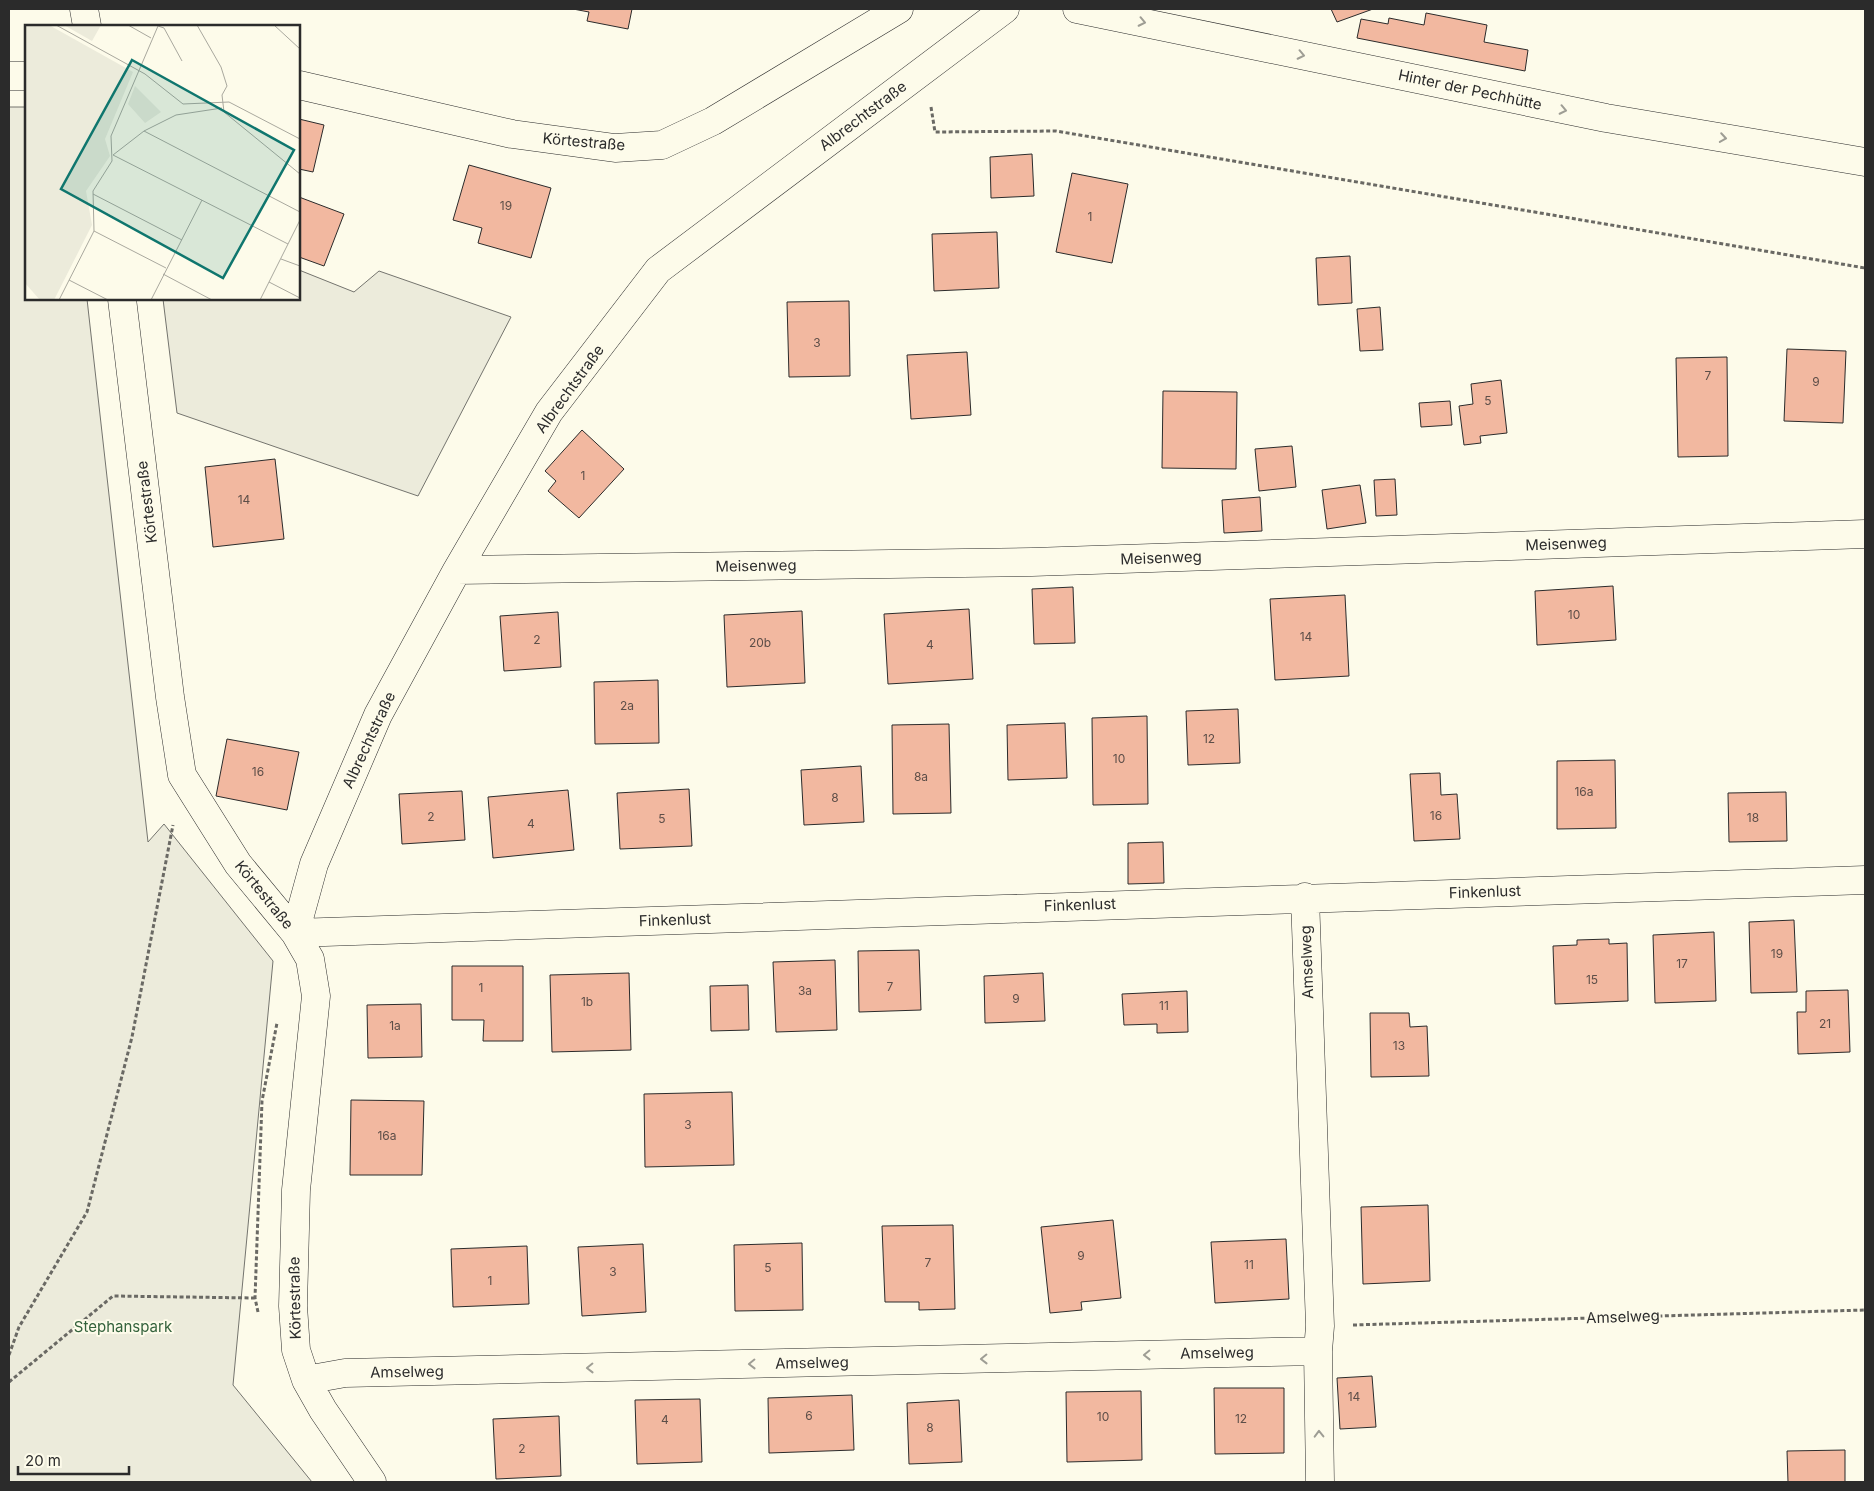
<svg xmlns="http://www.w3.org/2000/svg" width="1874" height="1491" font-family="Inter,sans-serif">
	<rect width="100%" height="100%" fill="#fdfbea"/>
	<path fill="#ecebdb" stroke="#74746e" d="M9 107H26V299H87L148 842 164 824 273 961 233 1385 312 1482H9Z
		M299 270 354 292 379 271 511 317 418 496 177 413 163 299H299Z"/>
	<path fill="#f2b8a0" stroke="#2b2b2b" d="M573 9H632L628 29 587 21 589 12Z
		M1331 9H1373L1337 22Z
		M1426 13 1487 25 1484 42 1528 50 1525 71 1357 38 1361 19 1388 24 1389 18 1424 25Z
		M299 119 324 125 313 172 299 169Z
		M1032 154 1034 196 991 198 990 157Z
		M469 165 551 188 531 258 478 243 482 228 453 220Z
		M1072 173 1128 184 1112 263 1056 252Z
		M299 197 344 214 324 266 299 257Z
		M997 232 999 288 934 291 932 234Z
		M1350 256 1352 303 1318 305 1316 258Z
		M849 301 850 376 789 377 787 302Z
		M1380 307 1383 350 1360 351 1357 309Z
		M1787 349 1846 351 1843 423 1784 421Z
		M967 352 971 415 911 419 907 355Z
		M1727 357 1728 456 1678 457 1676 358Z
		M1501 380 1507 433 1480 436 1481 443 1464 445 1459 406 1473 404 1471 384Z
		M1163 391 1237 392 1236 469 1162 468Z
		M1450 401 1452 425 1421 427 1419 403Z
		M582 430 624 469 579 518 548 491 556 481 545 471Z
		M1292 446 1296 487 1259 491 1255 449Z
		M275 459 284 539 213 547 205 467Z
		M1395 479 1397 515 1376 516 1374 480Z
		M1360 485 1366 523 1327 529 1322 490Z
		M1260 497 1262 531 1224 533 1222 500Z
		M1613 586 1616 640 1537 645 1535 591Z
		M1073 587 1075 643 1034 644 1032 589Z
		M1345 595 1349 676 1275 680 1270 599Z
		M969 609 973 679 888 684 884 614Z
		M802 611 805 683 727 687 724 615Z
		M558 612 561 667 504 671 500 616Z
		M658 680 659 743 595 744 594 682Z
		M1238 709 1240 763 1188 765 1186 711Z
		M1147 716 1148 804 1093 805 1092 718Z
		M1065 723 1067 778 1008 780 1007 725Z
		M949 724 951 813 893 814 892 725Z
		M227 739 299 752 287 810 216 796Z
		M1615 760 1616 828 1557 829V761Z
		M861 766 864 822 804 825 801 770Z
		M1440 773 1441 795 1457 794 1460 839 1414 841 1410 774Z
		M689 789 692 846 620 849 617 793Z
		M568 790 574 850 493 858 488 797Z
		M462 791 465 840 402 844 399 794Z
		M1786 792 1787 841 1729 842 1728 793Z
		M1163 842 1164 883 1128 884V843Z
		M1794 920 1797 992 1751 993 1749 922Z
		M1714 932 1716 1001 1655 1003 1653 935Z
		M1609 939V944L1627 943 1628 1001 1555 1004 1553 946 1577 945V940Z
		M919 950 921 1010 859 1012 858 951Z
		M835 960 837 1030 776 1032 773 962Z
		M452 966H523V1041H483L484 1020H452Z
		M629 973 631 1050 552 1052 550 975Z
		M1043 973 1045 1021 985 1023 984 976Z
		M748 985 749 1030 711 1031 710 986Z
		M1848 990 1850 1052 1798 1054 1797 1012H1806V991Z
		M1187 991 1188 1032 1157 1033V1024L1124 1025 1122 994Z
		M421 1004 422 1057 368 1058 367 1005Z
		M1370 1013H1409L1410 1027 1427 1026 1429 1076 1371 1077Z
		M732 1092 734 1165 645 1167 644 1094Z
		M351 1100 424 1101 422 1175H350Z
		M1428 1205 1430 1281 1363 1284 1361 1207Z
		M1113 1220 1121 1298 1081 1302 1082 1310 1050 1313 1041 1227Z
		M953 1225 955 1309 919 1310V1302H885L882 1226Z
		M1286 1239 1289 1299 1215 1303 1211 1242Z
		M802 1243 803 1310 735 1311 734 1245Z
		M643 1244 646 1312 582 1316 578 1247Z
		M527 1246 529 1304 453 1307 451 1249Z
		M1372 1376 1376 1427 1340 1429 1337 1378Z
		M1214 1388H1284V1453L1215 1454Z
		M1141 1391 1142 1460 1067 1462 1066 1392Z
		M852 1395 854 1450 769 1453 768 1398Z
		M700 1399 702 1462 637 1464 635 1400Z
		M959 1400 962 1462 909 1464 907 1403Z
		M559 1416 561 1476 496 1479 493 1419Z
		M1845 1450V1482H1788L1787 1451Z"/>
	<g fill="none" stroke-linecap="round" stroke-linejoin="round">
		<g stroke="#2b2b2b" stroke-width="29">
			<path id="street" d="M84 9 87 26
				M1005 9 658 270 549 412 457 570 378 715 314 864 295 933 1865 880
				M1077 9 1606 118 1865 162
				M9 76H26
				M299 85 512 134 615 148 662 145 713 121 899 9
				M122 299 170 697 182 775 238 864 295 933 310 959 316 996 296 1190 293 1306 296 1350 306 1380 323 1410 372 1482
				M457 570 1032 562 1865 534
				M1305 897 1320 1326 1318 1351 1320 1482
				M306 1380 345 1373 1318 1351"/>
		</g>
		<path stroke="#6a6964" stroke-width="3" stroke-dasharray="4 2.5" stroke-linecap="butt" d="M931 107 935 132 1056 131 1865 268
			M258 1312 255 1298 262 1101 277 1023
			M1353 1325 1865 1310
			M9 1355 19 1327 87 1212 132 1037 173 825
			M9 1382 113 1296 255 1298"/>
		<use href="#street" stroke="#fdfbea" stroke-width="28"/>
	</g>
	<defs><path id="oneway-chevron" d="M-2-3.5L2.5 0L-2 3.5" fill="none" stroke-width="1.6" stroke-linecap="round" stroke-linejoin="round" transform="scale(1.25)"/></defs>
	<g stroke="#9e9d94">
		<use href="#oneway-chevron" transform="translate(1142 22) rotate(12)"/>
		<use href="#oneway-chevron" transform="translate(1301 55) rotate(12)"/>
		<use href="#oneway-chevron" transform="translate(1563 110) rotate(12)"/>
		<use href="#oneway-chevron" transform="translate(1723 138) rotate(9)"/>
		<use href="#oneway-chevron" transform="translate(1147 1355) rotate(179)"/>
		<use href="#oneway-chevron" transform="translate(984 1359) rotate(179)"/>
		<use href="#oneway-chevron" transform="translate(752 1364) rotate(179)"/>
		<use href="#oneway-chevron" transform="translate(590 1368) rotate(179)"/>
		<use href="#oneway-chevron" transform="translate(1319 1434) rotate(-91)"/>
	</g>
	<g text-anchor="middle" stroke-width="4" stroke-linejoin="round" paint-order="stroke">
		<g font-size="12" fill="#5d4e48">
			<text x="506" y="210">19</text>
			<text x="1090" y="221">1</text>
			<text x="817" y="347">3</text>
			<text x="1708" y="380">7</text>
			<text x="1816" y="386">9</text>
			<text x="1488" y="405">5</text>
			<text x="583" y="480">1</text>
			<text x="244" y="504">14</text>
			<text x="1574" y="619">10</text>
			<text x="1306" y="641">14</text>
			<text x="537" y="644">2</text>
			<text x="760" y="647">20b</text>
			<text x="930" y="649">4</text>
			<text x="627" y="710">2a</text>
			<text x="1209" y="743">12</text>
			<text x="1119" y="763">10</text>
			<text x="258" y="776">16</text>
			<text x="921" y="781">8a</text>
			<text x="1584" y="796">16a</text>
			<text x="835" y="802">8</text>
			<text x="1436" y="820">16</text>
			<text x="431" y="821">2</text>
			<text x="1753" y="822">18</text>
			<text x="662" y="823">5</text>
			<text x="531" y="828">4</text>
			<text x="1777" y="958">19</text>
			<text x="1682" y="968">17</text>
			<text x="1592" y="984">15</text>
			<text x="890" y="991">7</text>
			<text x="481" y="992">1</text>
			<text x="805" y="995">3a</text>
			<text x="1016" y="1003">9</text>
			<text x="587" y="1006">1b</text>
			<text x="1164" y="1010">11</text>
			<text x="1825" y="1028">21</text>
			<text x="395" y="1030">1a</text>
			<text x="1399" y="1050">13</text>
			<text x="688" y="1129">3</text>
			<text x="387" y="1140">16a</text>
			<text x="1081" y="1260">9</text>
			<text x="928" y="1267">7</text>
			<text x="1249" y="1269">11</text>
			<text x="768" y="1272">5</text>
			<text x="613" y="1276">3</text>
			<text x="490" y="1285">1</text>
			<text x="1354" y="1401">14</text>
			<text x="809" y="1420">6</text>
			<text x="1103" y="1421">10</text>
			<text x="1241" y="1423">12</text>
			<text x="665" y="1424">4</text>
			<text x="930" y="1432">8</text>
			<text x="522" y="1453">2</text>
		</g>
		<g font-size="15" fill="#2b2b2b" stroke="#fdfbea">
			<text transform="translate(1470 90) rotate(12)" y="5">Hinter der Pechhütte</text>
			<text transform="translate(863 116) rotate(-37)" y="5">Albrechtstraße</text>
			<text transform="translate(584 142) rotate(5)" y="5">Körtestraße</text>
			<text transform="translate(570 389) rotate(-54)" y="5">Albrechtstraße</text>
			<text transform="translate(147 502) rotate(-97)" y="5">Körtestraße</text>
			<text transform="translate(1566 544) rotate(-2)" y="5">Meisenweg</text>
			<text transform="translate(1161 558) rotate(-2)" y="5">Meisenweg</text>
			<text transform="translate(756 566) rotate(-1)" y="5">Meisenweg</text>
			<text transform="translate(369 740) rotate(-65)" y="5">Albrechtstraße</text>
			<text transform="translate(1485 892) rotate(-2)" y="5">Finkenlust</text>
			<text transform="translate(264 895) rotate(51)" y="5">Körtestraße</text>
			<text transform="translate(1080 905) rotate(-2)" y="5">Finkenlust</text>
			<text transform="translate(675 920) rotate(-2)" y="5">Finkenlust</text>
			<text transform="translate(1307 962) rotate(-92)" y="5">Amselweg</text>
			<text transform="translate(295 1298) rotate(-91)" y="5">Körtestraße</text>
			<text transform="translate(1623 1317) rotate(-2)" y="5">Amselweg</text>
			<text transform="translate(1217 1353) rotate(-1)" y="5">Amselweg</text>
			<text transform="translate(812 1363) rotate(-1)" y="5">Amselweg</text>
			<text transform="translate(407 1372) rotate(-1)" y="5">Amselweg</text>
		</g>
		<g font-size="15" fill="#34623c" stroke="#fdfbea">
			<text x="123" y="1332">Stephanspark</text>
		</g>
	</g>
	<g transform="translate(25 25)">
		<rect width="275" height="275" fill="#fdfbea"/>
		<path d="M0 0H24L108 47 80 114 85 131 61 166 67 200 29 275H15L0 258ZM39 0H76L67 16ZM110 61 136 87 120 98 103 79Z" fill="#ecebdb"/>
		<path fill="none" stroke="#a9a89e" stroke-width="1" d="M31 0 120 49 158 79 204 77 275 114M103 0 126 13M172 0 196 42 202 61 197 70 199 87 275 149M249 0 275 24M133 1 139 3 157 36M197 83 151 90 119 106 88 130 263 219M119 106 275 187M68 169 157 215M69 206 141 243M256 234 275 241M138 249 187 275M44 255 83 275M244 257 275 273M34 275 69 206 68 166 87 136 86 111 133 1M126 275 177 175M235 275 275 195"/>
		<path fill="#0f766e" fill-opacity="0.15" stroke="#0f766e" stroke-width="2.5" d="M107 35 269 125 198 253 36 164Z"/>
		<rect width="275" height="275" fill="none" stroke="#2b2b2b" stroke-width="2.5"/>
	</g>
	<rect width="1874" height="1491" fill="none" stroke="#2b2b2b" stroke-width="20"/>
	<path d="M18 1466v8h111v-8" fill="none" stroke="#2b2b2b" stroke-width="2.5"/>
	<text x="25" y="1466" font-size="15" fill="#2b2b2b" stroke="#fdfbea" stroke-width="4" paint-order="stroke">20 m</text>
</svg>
